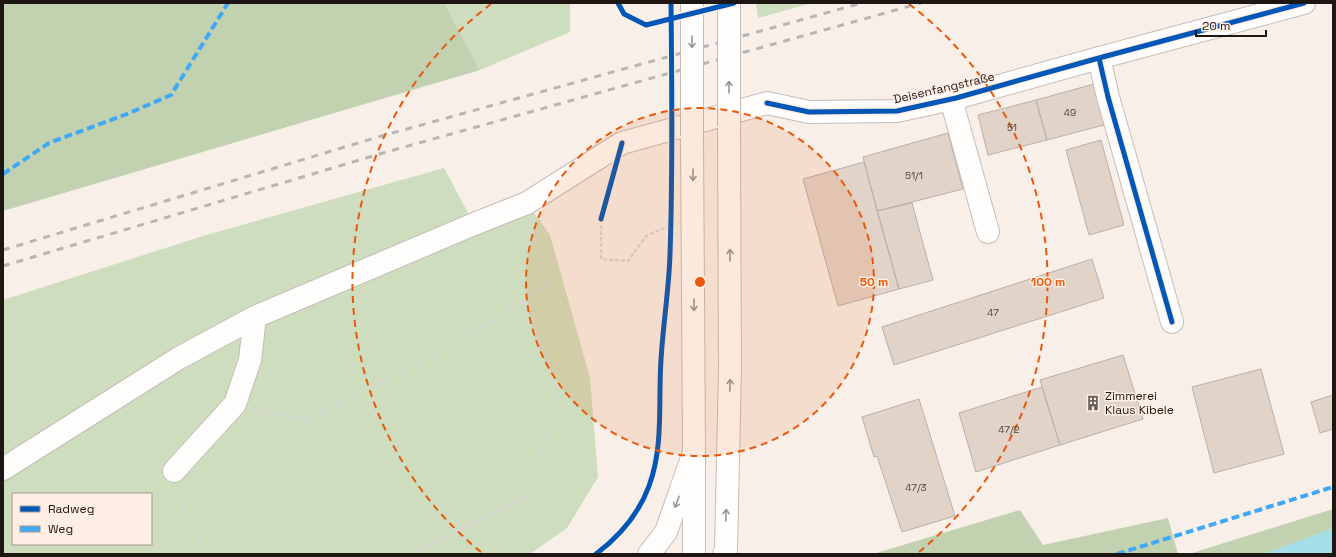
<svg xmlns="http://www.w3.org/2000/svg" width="1336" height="557" font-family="'Space Grotesk',sans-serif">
	<rect width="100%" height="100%" fill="#f8efe9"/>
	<path fill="#cdddbd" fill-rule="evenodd" d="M444 3H570V32L480 70Z
		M756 3H812L758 18Z
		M444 168 474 224 527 203 550 235 590 378 598 477 567 528 530 554H3V300L203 236ZM13 494H151V544H13Z"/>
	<path fill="#c2d2b1" d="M3 3H444L480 70 3 211Z
		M1333 509V554H1189Z
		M1020 510 1043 545 1168 518 1178 554H873Z"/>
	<path fill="#a5e0e8" d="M1333 528V554H1264Z"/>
	<path fill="#e2d3c8" stroke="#b8b0ab" d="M1094 84 1104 125 1047 140 1036 100Z
		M1036 100 1047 140 988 155 978 115Z
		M948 133 963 189 877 211 863 157Z
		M1101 140 1124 225 1089 235 1066 150Z
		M864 162 899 289 838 306 803 179Z
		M912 203 933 280 899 289 877 211Z
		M1092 259 1104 298 894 365 882 327Z
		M1123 355 1143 419 1060 445 1040 380Z
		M1261 369 1284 454 1214 473 1192 387Z
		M1042 387 1060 445 976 472 959 413Z
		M1333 395V429L1320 433 1311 402Z
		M919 399 955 516 902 532 877 456 874 457 862 417Z"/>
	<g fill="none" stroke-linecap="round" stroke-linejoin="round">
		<g stroke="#c5bdb8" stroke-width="24">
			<path id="minor" d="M1099 58 1108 97 1172 322
				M951 99 988 232
				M3 469 179 358 255 317 474 224 527 203 622 143 767 103 809 112 897 111 956 98 1099 58 1304 3
				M174 471 235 404 250 360 255 317"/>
		</g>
		<g stroke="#c5bdb8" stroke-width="24">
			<path id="major" d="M692 136 694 452V554
				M724 554 726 550 730 369 729 126"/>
		</g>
		<g stroke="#c5bdb8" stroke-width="24">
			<path id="highway" d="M649 554 666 532 694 452"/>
		</g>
		<path stroke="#d9d6d5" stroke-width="2.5" stroke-dasharray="4 2" stroke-linecap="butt" d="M601 219V259L628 261 646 236 669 226
			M257 409 304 421 457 342 546 286 532 225
			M178 493 179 499 207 554
			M413 554 526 496 560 395 524 300"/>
		<use href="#minor" stroke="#fefdfc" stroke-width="22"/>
		<use href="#major" stroke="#fefdfc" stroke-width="22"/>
		<use href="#highway" stroke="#fefdfc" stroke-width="22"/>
		<path stroke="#b8b6b5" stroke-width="3" stroke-dasharray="7 7" stroke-linecap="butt" d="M3 250 378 137 862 3
			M3 266 383 153 921 3"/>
		<g stroke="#c5bdb8" stroke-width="24" stroke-linecap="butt">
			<path id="major-bridge" d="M692 3V136
				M729 3V126"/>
		</g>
		<use href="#major-bridge" stroke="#fefdfc" stroke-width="22"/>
		<path stroke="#3fa9f5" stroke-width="4" stroke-dasharray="8 4" stroke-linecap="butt" d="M3 174 49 143 127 114 171 95 228 3
			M1117 554 1333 487"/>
		<g stroke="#feeee3" stroke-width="8">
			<path id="cycleway" d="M618 3 624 14 646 25 734 3
				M1099 58 1108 97 1172 322
				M767 103 809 112 897 111 956 98 1099 58 1304 3
				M601 219 622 143
				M596 554C620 536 639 513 649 486 664 446 658 401 661 360 663 325 669 289 670 254 673 170 672 87 671 3"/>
		</g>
		<use href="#cycleway" stroke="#0057b8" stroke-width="5"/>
	</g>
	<defs><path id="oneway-shaft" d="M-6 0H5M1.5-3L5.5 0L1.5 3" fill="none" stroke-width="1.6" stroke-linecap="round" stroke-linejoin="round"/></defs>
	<g stroke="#999593">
		<use href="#oneway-shaft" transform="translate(692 42) rotate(90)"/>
		<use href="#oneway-shaft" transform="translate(729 87) rotate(-90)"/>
		<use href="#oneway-shaft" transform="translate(693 175) rotate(90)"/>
		<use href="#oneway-shaft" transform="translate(730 255) rotate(-90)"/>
		<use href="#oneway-shaft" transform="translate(694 305) rotate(90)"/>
		<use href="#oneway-shaft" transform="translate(730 385) rotate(-88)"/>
		<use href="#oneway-shaft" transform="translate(677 502) rotate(110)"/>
		<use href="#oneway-shaft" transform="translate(726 515) rotate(-88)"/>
	</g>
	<circle cx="700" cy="282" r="174" fill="#e8590c" fill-opacity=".12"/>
	<g fill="none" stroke="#e8590c" stroke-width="2" stroke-dasharray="7 5">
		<circle cx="700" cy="282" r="174"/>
		<path d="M481 552A348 348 0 0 1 491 4M909 4A348 348 0 0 1 919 552"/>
	</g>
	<defs>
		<g id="building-bare" transform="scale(1.2)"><path d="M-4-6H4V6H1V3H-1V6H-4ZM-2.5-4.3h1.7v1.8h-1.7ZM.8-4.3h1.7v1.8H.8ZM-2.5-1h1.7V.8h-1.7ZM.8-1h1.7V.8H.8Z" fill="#6a625d" stroke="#feeee3" stroke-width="2.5" paint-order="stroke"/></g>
	</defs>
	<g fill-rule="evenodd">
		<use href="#building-bare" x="1093" y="403"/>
	</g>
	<g text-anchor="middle" stroke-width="3" stroke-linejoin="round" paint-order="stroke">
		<g font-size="10" fill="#4e4540">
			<text x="1070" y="116">49</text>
			<text x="1012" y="131">51</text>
			<text x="914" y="179">51/1</text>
			<text x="993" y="316">47</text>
			<text x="1009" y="433">47/2</text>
			<text x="916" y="491">47/3</text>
		</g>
		<g font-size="12" fill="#1d1612" stroke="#feeee3">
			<text transform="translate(944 88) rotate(-13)" y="4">Deisenfangstraße</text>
		</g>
		<g font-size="12" fill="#1d1612" stroke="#feeee3" text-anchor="start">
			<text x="1105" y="400">Zimmerei<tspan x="1105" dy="14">Klaus Kibele</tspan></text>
		</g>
	</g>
	<circle cx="700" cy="282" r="6" fill="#e8590c" stroke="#feeee3" stroke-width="2"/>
	<g font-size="12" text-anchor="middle" font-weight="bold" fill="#e8590c" stroke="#feeee3" stroke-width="3" stroke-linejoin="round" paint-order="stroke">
		<text x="874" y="286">50 m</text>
		<text x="1048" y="286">100 m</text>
	</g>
	<rect width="1336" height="557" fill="none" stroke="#1d1612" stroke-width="8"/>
	<rect x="12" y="493" width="140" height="52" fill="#feeee3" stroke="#a4988f"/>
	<rect x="20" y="506" width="20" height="6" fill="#0057b8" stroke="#a4988f"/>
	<text x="48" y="513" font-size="12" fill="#1d1612">Radweg</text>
	<rect x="20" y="526" width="20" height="6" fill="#3fa9f5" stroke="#a4988f"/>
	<text x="48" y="533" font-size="12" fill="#1d1612">Weg</text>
	<path d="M1196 30v6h70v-6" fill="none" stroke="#1d1612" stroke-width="2"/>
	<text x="1202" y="30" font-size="12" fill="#1d1612" stroke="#feeee3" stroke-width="3" paint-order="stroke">20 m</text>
</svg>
